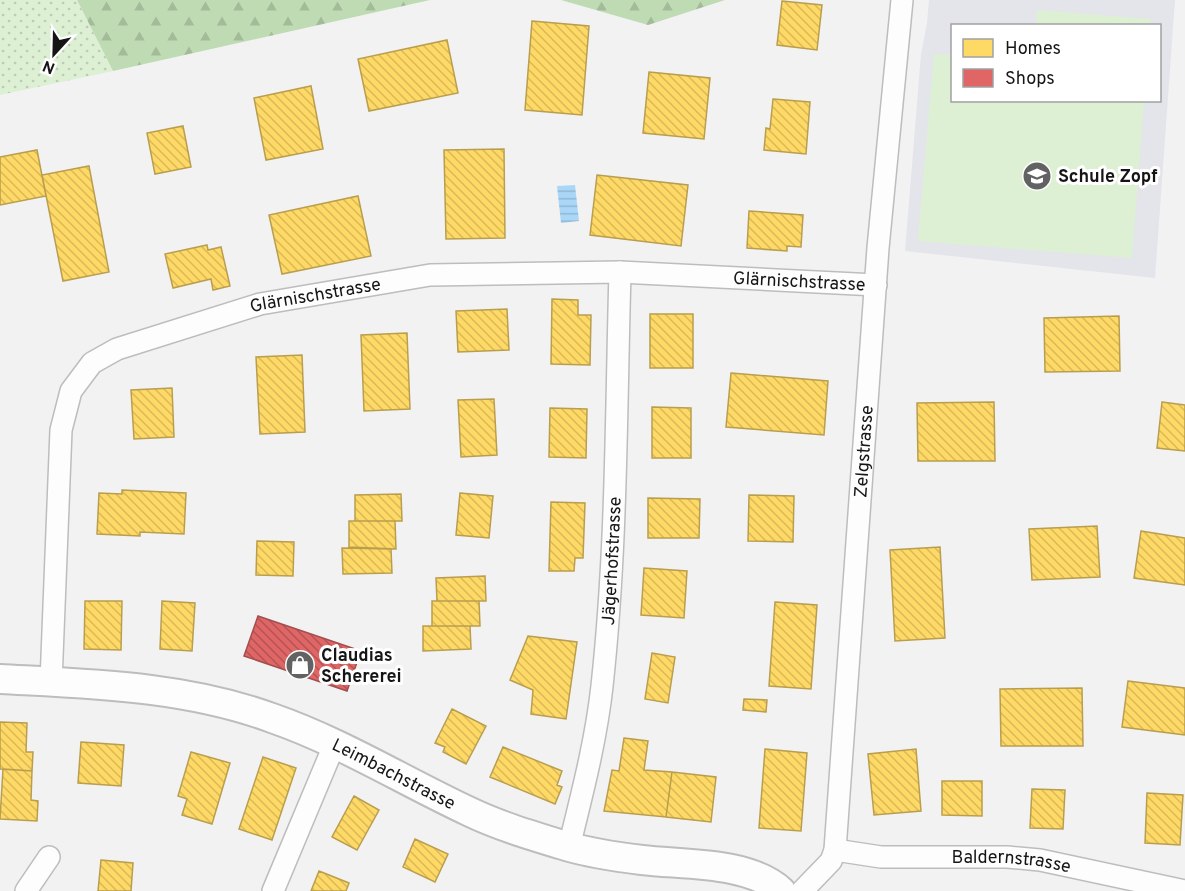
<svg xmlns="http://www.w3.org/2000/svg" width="1185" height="891" font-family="Overpass,sans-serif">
	<defs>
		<pattern id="green-dots" width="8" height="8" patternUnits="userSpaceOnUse" patternTransform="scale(1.5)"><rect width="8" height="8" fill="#ddf0d4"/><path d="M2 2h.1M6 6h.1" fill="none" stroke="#bdcdb5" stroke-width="1.8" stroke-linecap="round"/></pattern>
		<pattern id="forest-firs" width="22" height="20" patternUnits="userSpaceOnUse" patternTransform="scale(1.5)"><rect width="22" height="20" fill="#bfdbb3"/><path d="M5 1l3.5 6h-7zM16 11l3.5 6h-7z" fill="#a3bb99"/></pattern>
		<pattern id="water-rules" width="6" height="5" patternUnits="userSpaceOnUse" patternTransform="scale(1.5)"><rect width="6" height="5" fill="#aad7f7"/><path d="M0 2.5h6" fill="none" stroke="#91b8d3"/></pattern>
		<pattern id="homes-back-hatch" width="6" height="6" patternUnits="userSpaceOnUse" patternTransform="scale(1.5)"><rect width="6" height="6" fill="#ffd966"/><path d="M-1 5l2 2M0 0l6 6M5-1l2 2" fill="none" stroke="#dab958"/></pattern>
		<pattern id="shops-back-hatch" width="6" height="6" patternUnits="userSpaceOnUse" patternTransform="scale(1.5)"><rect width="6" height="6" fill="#e06666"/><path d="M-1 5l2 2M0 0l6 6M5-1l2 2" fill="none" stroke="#b45353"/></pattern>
	</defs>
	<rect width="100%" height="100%" fill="#f2f2f3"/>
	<path fill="#e3e5eb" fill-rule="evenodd" d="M929 0H1175L1155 278 905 251 921 54 927 23ZM952 26H1160V100H952Z"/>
	<path fill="url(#green-dots)" d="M0 0H77L113 71 0 95Z"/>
	<path fill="url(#forest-firs)" d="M77 0H430L113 71Z
		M561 0H725L648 25Z"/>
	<path fill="#ddf0d4" d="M1037 10 1151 19 1150 25H1036Z
		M934 54 952 55V100L1144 101 1132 258 918 241Z"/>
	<path fill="url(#water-rules)" d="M575 185 579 221 561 223 557 186Z"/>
	<path fill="url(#homes-back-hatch)" stroke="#b99e4e" stroke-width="1.5" d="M782 1 822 5 817 50 777 45Z
		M532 21 589 26 582 115 525 110Z
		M447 40 458 93 369 111 358 59Z
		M649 72 710 78 704 139 643 133Z
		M311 86 323 149 266 160 254 98Z
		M773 99 810 102 806 154 764 150 766 128 770 129Z
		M183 126 191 167 155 174 147 133Z
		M504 149 505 238 446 239 444 150Z
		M37 150 46 196 0 205V157Z
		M89 166 109 272 63 281 42 175Z
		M597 175 688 185 681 246 590 235Z
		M358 196 371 256 282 274 269 215Z
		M749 211 803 215 801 247 787 246V251L747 248Z
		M207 245 208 250 221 247 230 286 213 290 211 279 173 288 165 254Z
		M552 299 578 300V315H591L590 365 551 364Z
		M507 309 509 350 458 352 456 311Z
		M650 314H693V368H650Z
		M1119 316 1120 371 1045 372 1044 318Z
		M407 333 410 409 364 411 361 335Z
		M302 355 305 432 260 434 256 357Z
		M731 373 828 381 824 435 726 427Z
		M172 388 174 437 134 439 131 390Z
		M494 399 497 455 461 457 458 400Z
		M994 402 995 461H918L917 403Z
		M1162 402 1185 405V451L1157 448Z
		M652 407 691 408V458H652Z
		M550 408 587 409 586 458 549 457Z
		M122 490 186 493 184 534 140 532V536L97 534 99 493 122 494Z
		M460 493 493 496 489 538 456 535Z
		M401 494 402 521H355V495Z
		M749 495 794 496 793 542 748 541Z
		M648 498 700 499 699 538H648Z
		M551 502 585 503 583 558H575L574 571H549Z
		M349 521H395L396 549 349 547Z
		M1097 526 1100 577 1032 580 1029 529Z
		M1141 531 1185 538V585L1134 578Z
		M257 541 294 542 293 576 256 575Z
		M940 547 945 638 895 641 890 550Z
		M342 548 391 549 392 573 343 574Z
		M644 568 687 571 684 618 641 615Z
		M485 576 486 601H437L436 578Z
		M85 601H122L121 650 84 649Z
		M162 601 195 603 192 651 160 649Z
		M432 601H479L480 626H432Z
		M775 602 817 605 811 689 769 686Z
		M423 626H470L471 649 423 651Z
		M528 636 577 642 566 719 531 714 533 690 510 680Z
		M652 653 675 657 668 703 645 699Z
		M1128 681 1185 688V735L1122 727Z
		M1082 688 1083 746H1001L1000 689Z
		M744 699 767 700 766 712 743 710Z
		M452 709 486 726 466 764 443 752 445 747 435 743Z
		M0 722 27 723 26 752H33L32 771 0 769Z
		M624 738 648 741 644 770 672 772 666 817 604 811 612 770 619 771Z
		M81 742 124 745 121 786 78 783Z
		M503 747 562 771 557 785 562 787 555 804 490 777Z
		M765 749 807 753 801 831 759 828Z
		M916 749 921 811 874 815 868 754Z
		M191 752 230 763 212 824 182 815 187 799 178 796Z
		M263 757 296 768 272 840 239 829Z
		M3 769 32 771 31 800 38 801 37 821 0 819Z
		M672 772 716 777 711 822 666 817Z
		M942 781H982V816L942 815Z
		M1032 789 1065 790 1063 829 1030 828Z
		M1147 793 1183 795 1180 845 1145 843Z
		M354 796 379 810 357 850 332 837Z
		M415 839 448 854 435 882 403 867Z
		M101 860 133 863 131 891H98Z
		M319 871 349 883 346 891H311Z"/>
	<path fill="url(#shops-back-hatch)" stroke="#a34e4e" stroke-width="1.5" d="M258 616 361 651 347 691 244 656Z"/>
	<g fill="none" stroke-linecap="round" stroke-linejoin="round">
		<g stroke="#bdbdbe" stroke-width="24">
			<g id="street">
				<path id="s1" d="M51 682 61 430 71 391 92 363 117 349 260 304 430 275 620 272 876 285"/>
				<path id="s2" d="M569 847C582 794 596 741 602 686 617 549 616 410 620 272"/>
				<path id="s3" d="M835 850 881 857H1007L1040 860 1185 891"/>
				<path d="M26 891 49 857"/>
				<path d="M273 891 335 743"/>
				<path id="s4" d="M802 891 831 861 835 850 878 248 902 0"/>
			</g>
		</g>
		<g stroke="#bdbdbe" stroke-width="32">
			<g id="secondary">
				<path id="s5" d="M0 679C92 684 185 686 272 718 341 742 402 780 468 811 499 826 533 836 566 846 590 853 617 857 642 860 683 865 748 861 781 891"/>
			</g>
		</g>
		<use href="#street" stroke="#fdfdfd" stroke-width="21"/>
		<use href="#secondary" stroke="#fdfdfd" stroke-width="28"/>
	</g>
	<defs>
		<g id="school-disc" transform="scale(1.5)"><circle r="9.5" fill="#626263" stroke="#fff"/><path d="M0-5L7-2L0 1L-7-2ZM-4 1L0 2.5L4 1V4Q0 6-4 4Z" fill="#fff"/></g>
		<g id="shop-disc" transform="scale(1.5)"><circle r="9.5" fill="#626263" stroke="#fff"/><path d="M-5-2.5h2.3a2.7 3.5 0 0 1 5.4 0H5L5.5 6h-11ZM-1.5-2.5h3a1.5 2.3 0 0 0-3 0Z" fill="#fff"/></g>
	</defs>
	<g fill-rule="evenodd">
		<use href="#school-disc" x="1037" y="176"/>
		<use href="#shop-disc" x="300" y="665"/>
	</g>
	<g text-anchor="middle" stroke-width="6" stroke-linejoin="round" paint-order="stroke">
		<g font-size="18" font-weight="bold" fill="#151516" stroke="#fff" text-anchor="start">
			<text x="1058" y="182">Schule Zopf</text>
			<text x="321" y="661">Claudias<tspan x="321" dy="21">Schererei</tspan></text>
		</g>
		<g font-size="18" fill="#151516" stroke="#fff">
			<text dy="6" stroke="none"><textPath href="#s1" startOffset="1048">Glärnischstrasse</textPath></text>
			<text dy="6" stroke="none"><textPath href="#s1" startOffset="562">Glärnischstrasse</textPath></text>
			<text dy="6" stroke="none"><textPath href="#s4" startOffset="453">Zelgstrasse</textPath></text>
			<text dy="6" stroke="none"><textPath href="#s2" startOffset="290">Jägerhofstrasse</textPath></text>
			<text dy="6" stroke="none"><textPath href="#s5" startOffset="410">Leimbachstrasse</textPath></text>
			<text dy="6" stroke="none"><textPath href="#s3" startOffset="177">Baldernstrasse</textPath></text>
		</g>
	</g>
	<rect x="951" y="24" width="210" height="78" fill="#ffffff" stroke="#a1a1a2" stroke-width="1.5"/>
	<rect x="963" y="39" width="30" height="18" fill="#ffd966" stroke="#a1a1a2" stroke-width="1.5"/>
	<text x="1005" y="54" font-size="18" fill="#151516">Homes</text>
	<rect x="963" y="69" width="30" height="18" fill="#e06666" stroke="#a1a1a2" stroke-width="1.5"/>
	<text x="1005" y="84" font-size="18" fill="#151516">Shops</text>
	<g transform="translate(54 54) rotate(202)" stroke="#ffffff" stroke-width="4.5" paint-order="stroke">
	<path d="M0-4.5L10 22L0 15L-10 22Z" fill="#151516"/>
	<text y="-9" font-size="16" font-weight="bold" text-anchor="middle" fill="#151516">N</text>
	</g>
</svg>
